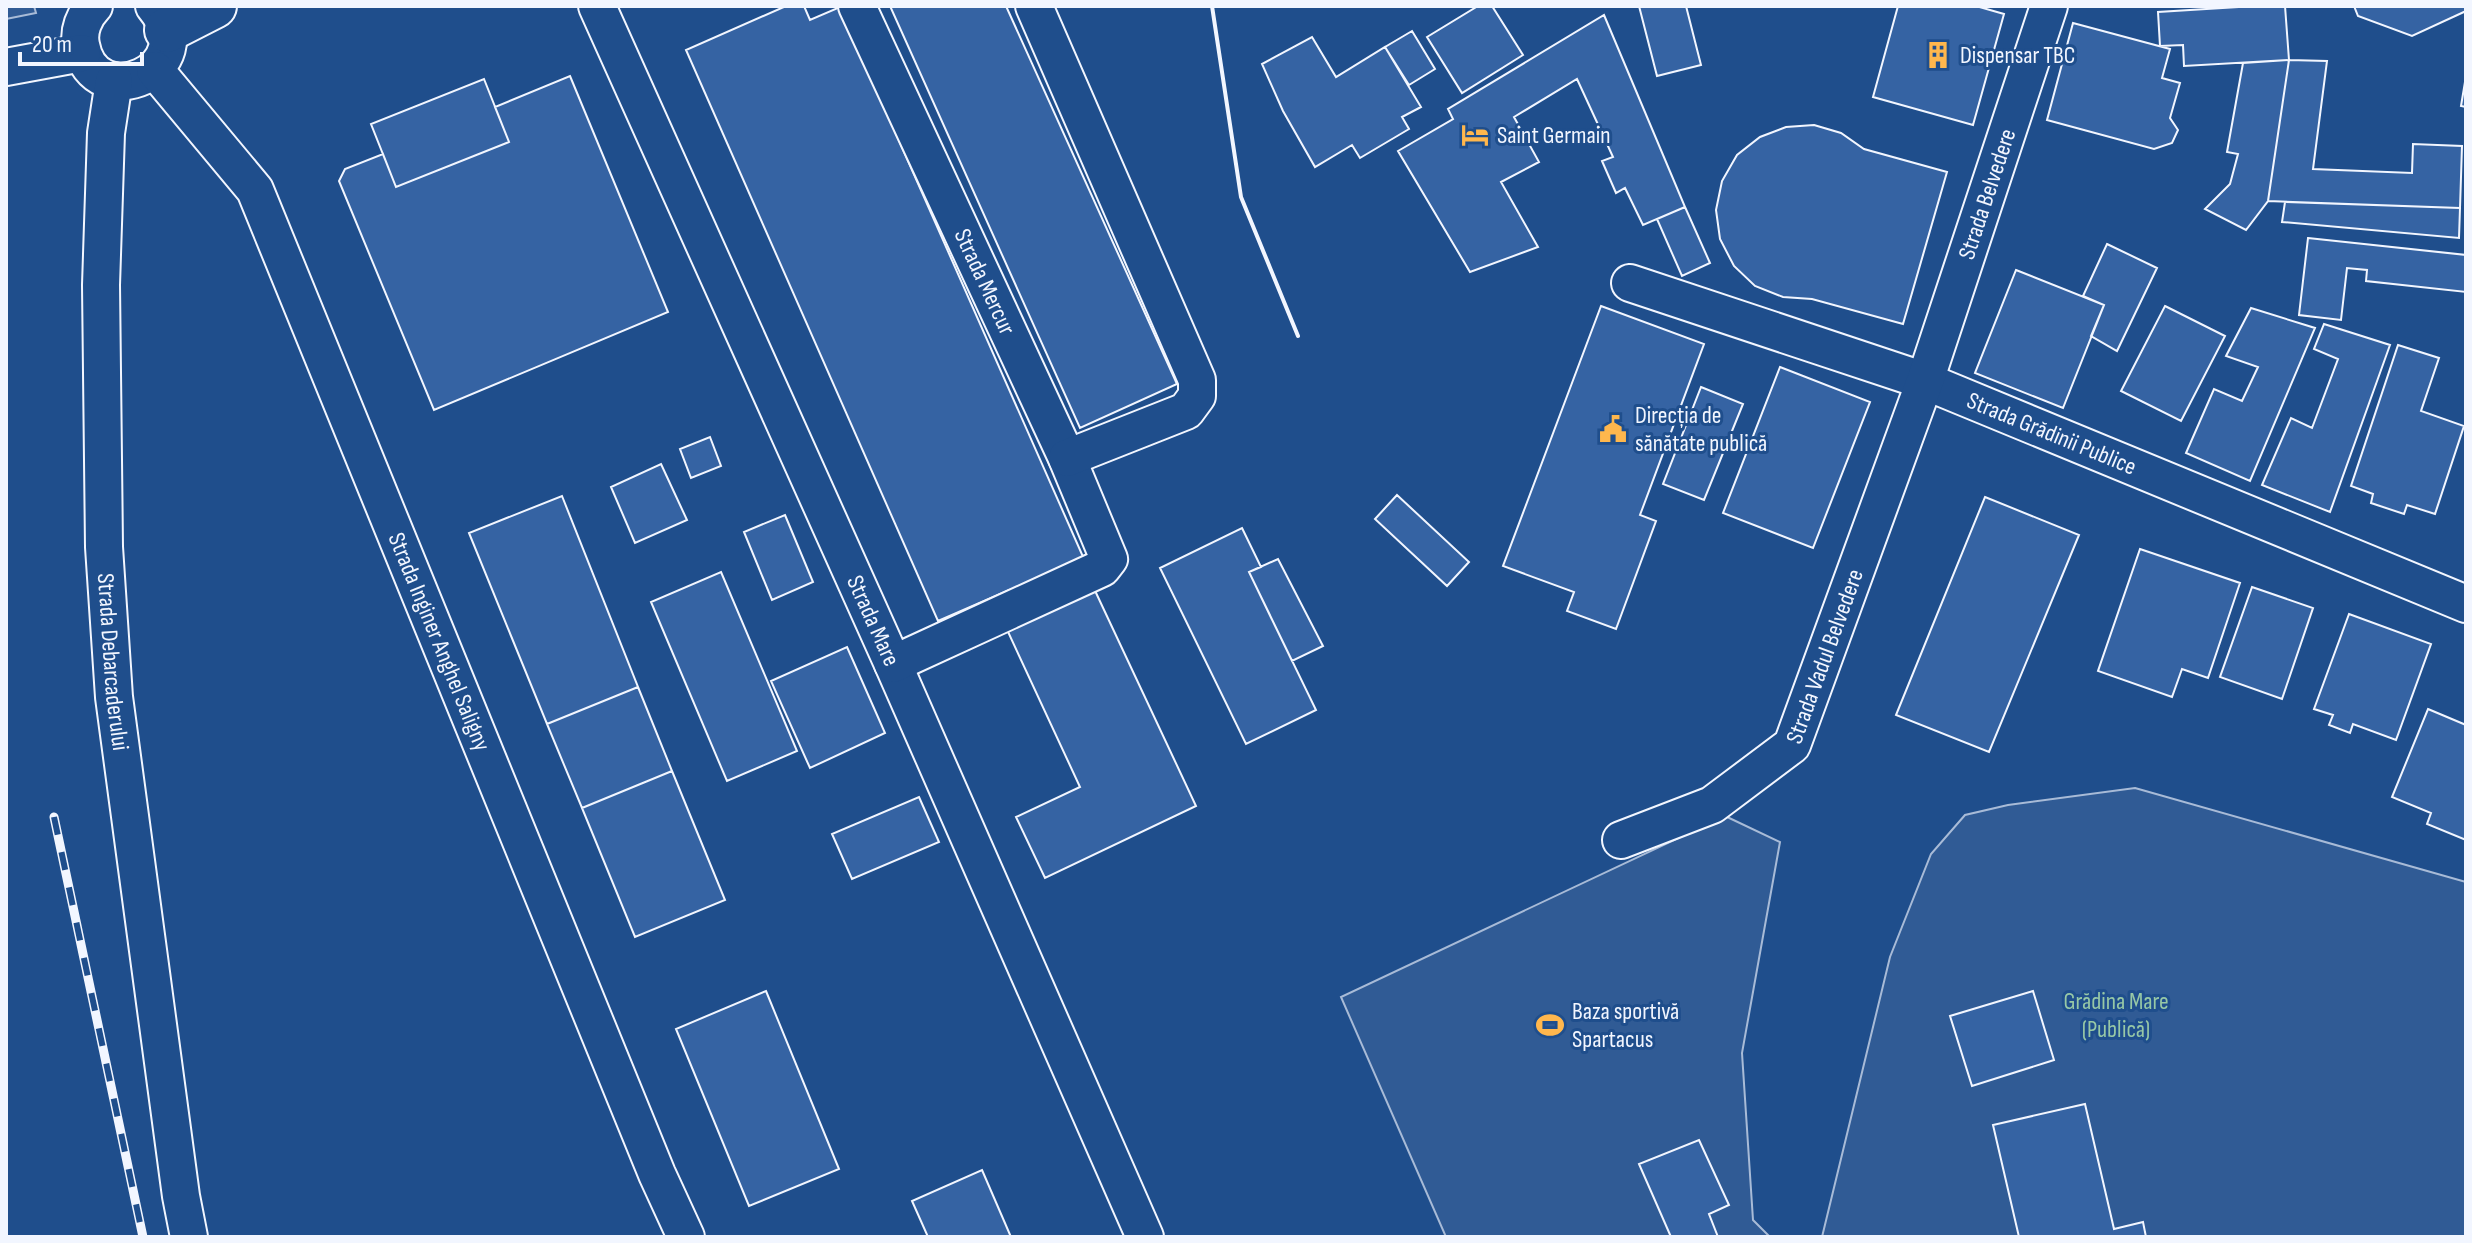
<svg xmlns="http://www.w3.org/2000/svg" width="2472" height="1243" font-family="'Sofia Sans Condensed',sans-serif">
	<rect width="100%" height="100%" fill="#1f4e8c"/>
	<path fill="#305b95" stroke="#a8bbd7" stroke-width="2" d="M6 6H34L36 13 6 19Z
		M2135 788 2466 882V1237H1822L1890 957 1931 854 1965 815 2008 805Z
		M1725 816 1780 842 1742 1053 1753 1220 1770 1237H1446L1341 997Z"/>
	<path fill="#3563a3" stroke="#f2f6ff" stroke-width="2" d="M786 6H804L810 20 840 7 1088 568 1014 601 1009 590 938 621 686 50Z
		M890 6H1006L1177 384 1080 428Z
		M1478 6H1492L1523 55 1462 93 1427 37Z
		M1639 6H1686L1701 65 1657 76Z
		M1898 6H1976L2004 14 1973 125 1873 97Z
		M2255 6H2285L2289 60 2184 66 2183 45 2160 46 2158 12Z
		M2354 6H2466V11L2412 36 2358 16Z
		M1604 15 1685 207 1643 225 1625 188 1616 193 1602 161 1613 157 1577 79 1514 117 1539 162 1501 182 1538 247 1470 272 1398 151 1453 119 1448 109Z
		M2073 23 2170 49 2162 78 2180 83 2170 118 2178 130 2172 143 2154 149 2047 120Z
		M1412 31 1435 69 1409 85 1385 47Z
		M1312 37 1336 77 1385 47 1421 107 1402 117 1409 129 1360 158 1352 145 1315 167 1283 111 1262 64Z
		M2289 60 2268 201 2246 230 2205 209 2230 184 2238 154 2227 152 2243 63Z
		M2289 60 2327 61 2313 169 2412 173 2413 144 2462 146 2460 208 2268 201Z
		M570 76 668 312 434 410 339 181 345 169 383 154 396 187 509 142 495 107Z
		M2466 76V107L2461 106Z
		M484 79 509 142 396 187 371 124Z
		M1814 125 1841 133 1864 149 1947 172 1903 324 1812 299 1783 297 1755 286 1734 266 1720 239 1716 210 1722 181 1737 155 1760 137 1786 127Z
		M2285 202 2460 208 2459 238 2282 222Z
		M1685 207 1710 263 1682 276 1657 219Z
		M2308 238 2466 255V292L2366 281 2367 270 2347 268 2341 320 2299 315Z
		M2107 244 2157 268 2117 351 2091 336 2104 305 2083 296Z
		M2016 270 2104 305 2063 408 1975 373Z
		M1601 306 1704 344 1640 515 1656 521 1616 629 1567 611 1574 592 1503 566Z
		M2165 306 2225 336 2181 421 2121 391Z
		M2251 308 2315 328 2250 481 2186 453 2214 389 2242 401 2258 367 2226 356Z
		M2324 324 2390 345 2330 512 2262 485 2291 418 2312 428 2338 359 2314 349Z
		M2398 345 2439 358 2421 411 2464 426 2435 514 2407 505 2404 514 2371 503 2373 494 2351 486Z
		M1780 367 1870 402 1813 548 1723 513Z
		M1701 387 1743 404 1704 500 1663 484Z
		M710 437 721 466 691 478 680 449Z
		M661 464 687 520 635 543 611 487Z
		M1397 495 1469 562 1447 586 1375 519Z
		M562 496 638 687 547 724 469 533Z
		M1985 497 2079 535 1989 752 1896 715Z
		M785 515 813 582 772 600 744 532Z
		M1242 528 1261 567 1249 572 1316 710 1246 744 1160 568Z
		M2140 549 2240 583 2208 678 2182 669 2172 697 2098 671Z
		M1278 559 1323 646 1292 661 1249 572Z
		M721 572 797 751 727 781 651 602Z
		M1090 580 1196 806 1045 878 1016 817 1080 787 1003 621Z
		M2252 587 2313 608 2282 699 2220 677Z
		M2349 614 2431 644 2396 740 2353 724 2350 733 2329 725 2333 715 2314 709Z
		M847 647 885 733 810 768 771 681Z
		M638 687 672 771 582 808 547 724Z
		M2428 709 2466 725V840L2427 824 2431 813 2392 797Z
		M672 771 725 900 635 937 582 808Z
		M919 797 939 842 852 879 832 834Z
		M766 991 839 1169 749 1206 676 1029Z
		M2033 991 2054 1060 1972 1086 1950 1016Z
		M2085 1104 2114 1229 2143 1222 2146 1237H2019L1993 1125Z
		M1699 1140 1729 1205 1709 1214 1718 1237H1671L1639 1164Z
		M982 1170 1011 1237H928L912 1201Z"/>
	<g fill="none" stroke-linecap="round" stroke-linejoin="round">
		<g stroke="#f2f6ff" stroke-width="40">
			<g id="minor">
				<path d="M94 6C84 16 78 31 81 45 94 118 207 69 154 6"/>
				<path id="s1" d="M597 6 893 664 1145 1237"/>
				<path id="s2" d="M857 6 1067 458 1109 559 1102 568 893 664"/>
				<path d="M1034 6 1197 380V396L1186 411 1067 458"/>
				<path d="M6 67 82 53"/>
				<path id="s3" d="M155 70 255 190 657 1174 686 1237"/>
				<path id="s4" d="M114 81 106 133 101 285 104 547 114 697 181 1196 189 1237"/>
				<path id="s5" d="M1630 283 1925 381 2466 604"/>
				<path id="s6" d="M1621 840 1712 805 1792 745 1925 381 2049 6"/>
			</g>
		</g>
		<g stroke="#f2f6ff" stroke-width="48">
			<path id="tertiary" d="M167 30 214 6"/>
		</g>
		<use href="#minor" stroke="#1f4e8c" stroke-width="36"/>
		<use href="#tertiary" stroke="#1f4e8c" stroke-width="44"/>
		<g stroke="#f2f6ff" stroke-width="9">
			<path id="rail" d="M54 817 143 1237"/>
		</g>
		<use href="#rail" stroke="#1f4e8c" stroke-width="6" stroke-dasharray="18" stroke-linecap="butt"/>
		<path stroke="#f2f6ff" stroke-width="4" d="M1212 6 1241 197 1298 336"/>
	</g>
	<defs>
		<g id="building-bare" transform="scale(2.16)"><path d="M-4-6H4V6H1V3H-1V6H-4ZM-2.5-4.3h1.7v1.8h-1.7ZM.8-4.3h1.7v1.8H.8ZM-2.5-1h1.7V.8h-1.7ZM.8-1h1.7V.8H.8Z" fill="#ffb74d" stroke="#1f4e8c" stroke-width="2.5" paint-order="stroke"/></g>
		<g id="hotel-bare" transform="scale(2.16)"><path d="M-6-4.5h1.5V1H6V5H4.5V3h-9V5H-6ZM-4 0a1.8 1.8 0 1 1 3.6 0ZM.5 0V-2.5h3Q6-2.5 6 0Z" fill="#ffb74d" stroke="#1f4e8c" stroke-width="2.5" paint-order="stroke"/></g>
		<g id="civic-bare" transform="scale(2.16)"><path d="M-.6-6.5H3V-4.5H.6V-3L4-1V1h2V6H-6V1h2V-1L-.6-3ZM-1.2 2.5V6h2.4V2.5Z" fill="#ffb74d" stroke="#1f4e8c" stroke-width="2.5" paint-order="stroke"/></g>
		<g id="stadium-bare" transform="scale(2.16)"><path d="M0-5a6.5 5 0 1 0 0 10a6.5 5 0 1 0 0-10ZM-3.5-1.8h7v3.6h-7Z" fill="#ffb74d" stroke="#1f4e8c" stroke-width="2.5" paint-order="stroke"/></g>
	</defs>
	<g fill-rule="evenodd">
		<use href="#building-bare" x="1938" y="55"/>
		<use href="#hotel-bare" x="1475" y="135"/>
		<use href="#civic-bare" x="1613" y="429"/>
		<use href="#stadium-bare" x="1550" y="1025"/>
	</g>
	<g text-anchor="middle" stroke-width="6" stroke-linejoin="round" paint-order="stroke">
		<g font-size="24" fill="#f2f6ff" stroke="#1f4e8c" text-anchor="start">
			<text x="1960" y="63">Dispensar TBC</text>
			<text x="1497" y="143">Saint Germain</text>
			<text x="1635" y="423">Direcția de<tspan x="1635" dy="28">sănătate publică</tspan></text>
			<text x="1572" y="1019">Baza sportivă<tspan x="1572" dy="28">Spartacus</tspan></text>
		</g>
		<g font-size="24" fill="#f2f6ff" stroke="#1f4e8c">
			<text dy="8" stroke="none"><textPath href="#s6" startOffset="782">Strada Belvedere</textPath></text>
			<text dy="8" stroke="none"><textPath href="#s2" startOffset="304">Strada Mercur</textPath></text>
			<text dy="8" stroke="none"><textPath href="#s5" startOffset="448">Strada Grădinii Publice</textPath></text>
			<text dy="8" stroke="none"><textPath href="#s1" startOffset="674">Strada Mare</textPath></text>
			<text dy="8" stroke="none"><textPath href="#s3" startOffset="644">Strada Inginer Anghel Saligny</textPath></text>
			<text dy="8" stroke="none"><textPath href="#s6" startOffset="292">Strada Vadul Belvedere</textPath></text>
			<text dy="8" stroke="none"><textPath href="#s4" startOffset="582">Strada Debarcaderului</textPath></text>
		</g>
		<g font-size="24" fill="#97c8a6" stroke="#1f4e8c">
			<text x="2116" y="1009">Grădina Mare<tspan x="2116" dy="28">(Publică)</tspan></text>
		</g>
	</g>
	<rect width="2472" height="1243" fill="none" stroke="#f2f6ff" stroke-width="16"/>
	<path d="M20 52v12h122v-12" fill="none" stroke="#f2f6ff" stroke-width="4"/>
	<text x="32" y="52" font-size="24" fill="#f2f6ff" stroke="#1f4e8c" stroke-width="6" paint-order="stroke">20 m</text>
</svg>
